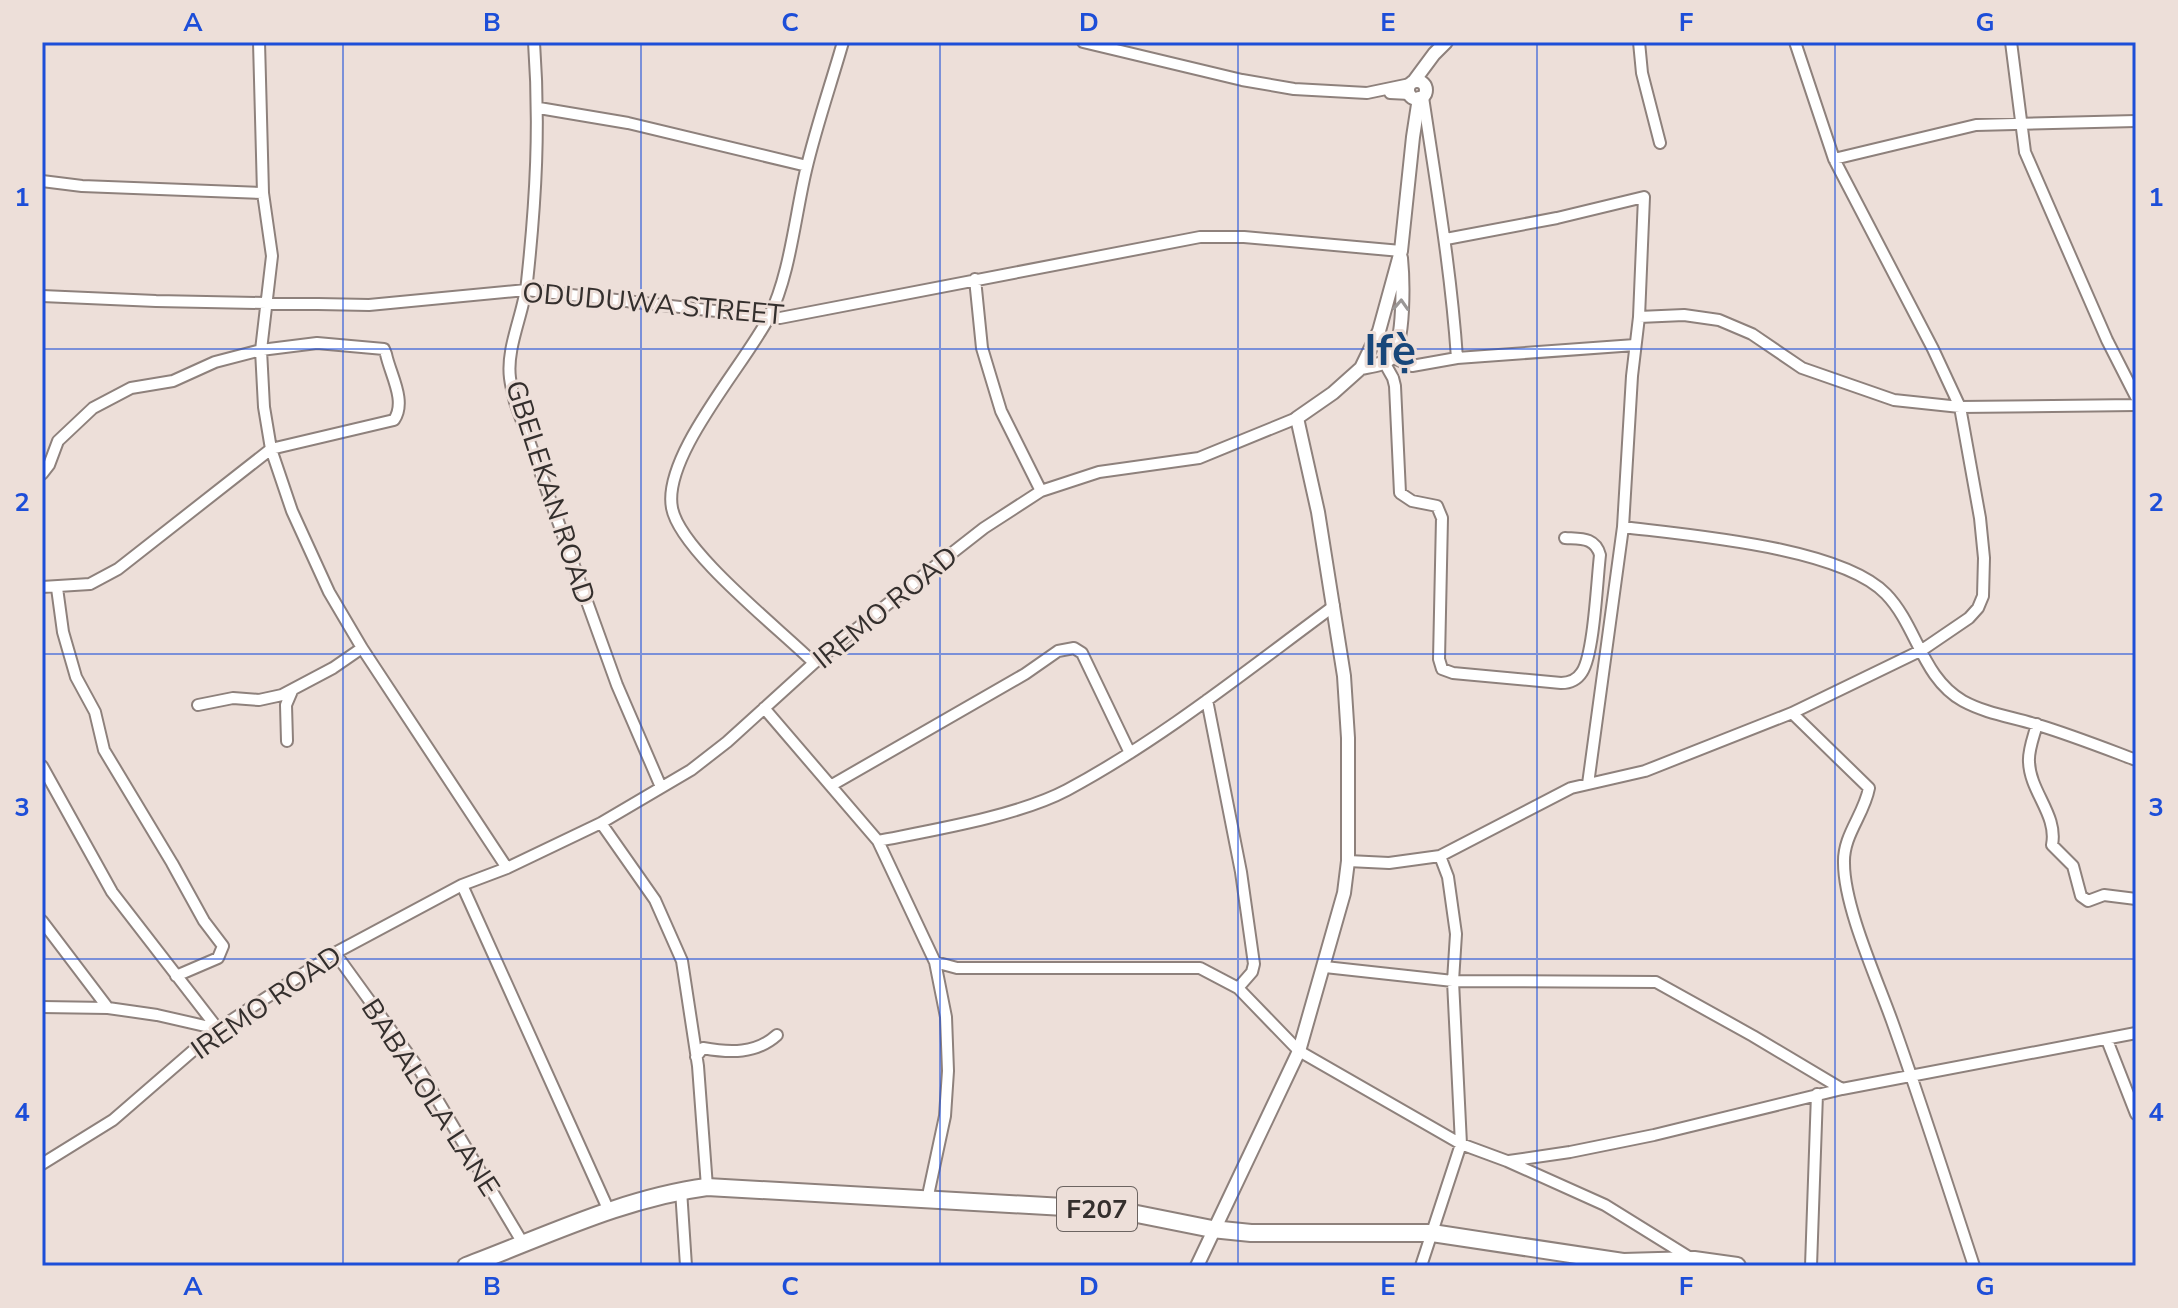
<svg xmlns="http://www.w3.org/2000/svg" width="2178" height="1308" font-family="'Nunito Sans',sans-serif">
	<rect width="100%" height="100%" fill="#eddfd9"/>
	<g fill="none" stroke-linecap="round" stroke-linejoin="round">
		<g stroke="#8e817c" stroke-width="14">
			<path id="minor" d="M259 42 263 193 272 256 261 350 264 407 271 449 292 511 329 592 362 648 507 868
				M534 42C540 125 536 199 527 282 524 313 506 347 510 378 511 386 513 394 515 402L617 685 661 787
				M1083 42 1242 80 1294 89 1367 93 1410 84
				M1639 42 1642 73 1660 143
				M2011 42 2025 152 2107 340 2136 397
				M1390 93 1410 94
				M1423 97C1436 184 1451 270 1457 358L1635 345
				M539 108 628 123 807 166
				M1834 159 1976 125 2136 121
				M42 181 82 186 263 193
				M1446 239 1557 218 1644 197 1639 317 1632 376 1623 527 1588 784
				M975 279 982 348 1001 411 1041 491
				M42 296 156 301 369 305 526 290 780 318 1200 237H1244L1401 251
				M1639 317 1684 315 1719 320 1752 334 1802 368 1894 400 1960 407 2136 405
				M1392 357 1412 366 1457 358
				M1384 362 1393 378 1395 386 1400 493 1412 501 1437 506 1442 518 1439 659 1442 669 1453 673 1561 683C1570 683 1577 680 1582 672 1594 654 1597 580 1600 555 1595 537 1581 539 1565 538
				M42 474 49 465 58 441 93 408 131 388 173 381 215 362 261 350 317 343 384 349 386 354C390 374 407 401 394 420L271 449 118 569 90 584 42 587
				M1623 527C1688 535 1841 547 1886 594 1917 626 1922 678 1963 701 1987 714 2013 717 2038 725 2071 735 2104 748 2136 760
				M57 588 63 632 76 677 95 712 104 750 172 863 204 921 223 946 218 958 176 976
				M814 663C781 630 680 551 672 508 662 456 745 364 769 317 790 275 795 216 806 170 816 127 831 84 843 42
				M1207 700 1241 872 1254 964 1252 972 1238 988
				M198 705 233 698 259 700 282 695 333 668 362 648
				M764 708 878 841 935 962 946 1017 948 1071 945 1116 927 1200
				M1792 713 1869 788C1864 815 1843 835 1844 863 1844 907 1877 979 1892 1021 1921 1102 1947 1184 1974 1266
				M2037 724C2034 736 2028 750 2029 762 2030 792 2058 815 2052 845L2073 866 2081 896 2088 901 2104 895 2136 899
				M287 741 286 705 292 691
				M42 766 112 892 218 1029 157 1015 108 1008 42 1007
				M832 785 1025 674 1058 651 1074 648 1082 653 1130 753
				M601 823 655 900 682 961 698 1066 707 1187
				M878 841C933 830 1018 816 1067 790 1162 739 1247 670 1334 606
				M1348 861 1389 863 1440 856 1571 788 1645 771 1792 713 1922 650 1969 618 1978 608 1983 596 1984 558 1980 518 1960 407 1933 349 1834 159 1795 42
				M462 885 609 1211
				M42 921 108 1008
				M335 953 419 1069 524 1245
				M935 962 957 968H1200L1238 988 1299 1051 1461 1144 1507 1161 1605 1205 1692 1259
				M1325 967 1453 981 1656 982 1753 1036 1842 1089
				M2107 1040 2136 1114
				M696 1057 703 1048C730 1053 756 1054 777 1035
				M1509 1161 1570 1152 1654 1135 1842 1089 2136 1033
				M42 1164 113 1120 218 1029 335 953 462 885 507 868 601 823 691 770 727 742 814 663 929 571 984 528 1041 491 1099 472 1199 458 1297 418
				M681 1190 686 1266
				M1421 1266 1461 1144 1453 981 1456 934 1448 877 1440 856
				M1811 1266 1817 1094"/>
		</g>
		<g stroke="#8e817c" stroke-width="16">
			<path id="tertiary" d="M1414 81 1434 54 1446 42
				M1408 90a9 9 0 1 1 18 0a9 9 0 1 1-18 0Z
				M1361 368C1370 366 1384 365 1391 358 1405 343 1403 278 1401 258
				M1197 1266 1299 1051 1344 893 1348 861V738L1344 676 1318 512 1297 418 1333 393 1361 368 1379 331 1401 251 1413 137 1419 98"/>
		</g>
		<g stroke="#8e817c" stroke-width="20">
			<path id="primary" d="M466 1266C544 1237 623 1198 707 1187L1117 1210 1212 1229 1251 1233H1432L1623 1262 1694 1260 1737 1266"/>
		</g>
		<use href="#minor" stroke="#fff" stroke-width="10"/>
		<use href="#tertiary" stroke="#fff" stroke-width="12"/>
		<use href="#primary" stroke="#fff" stroke-width="16"/>
	</g>
	<defs><path id="oneway-chevron" d="M-2-3.5L2.5 0L-2 3.5" fill="none" stroke-width="1.6" stroke-linecap="round" stroke-linejoin="round" transform="scale(2)"/></defs>
	<use stroke="#9a9796" href="#oneway-chevron" transform="translate(1401 305) rotate(-87)"/>
	<path fill="none" stroke="#1d4ed8" stroke-width="2" stroke-opacity="0.55" d="M343 42V1266M641 42V1266M940 42V1266M1238 42V1266M1537 42V1266M1835 42V1266M42 349H2136M42 654H2136M42 959H2136"/>
	<g text-anchor="middle" stroke-width="6" stroke-linejoin="round" paint-order="stroke">
		<rect fill="#eddfd9" stroke="#6c6461" stroke-width="2" x="1057" y="1187" width="80" height="44" rx="6"/>
		<g font-size="26" font-weight="bold" fill="#342f2d">
			<text x="1097" y="1218">F207</text>
		</g>
		<g font-size="28" fill="#342f2d" stroke="#eddfd9">
			<text transform="translate(653 303) rotate(5)" y="10">ODUDUWA STREET</text>
			<text transform="translate(551 492) rotate(72)" y="10">GBELEKAN ROAD</text>
			<text transform="translate(885 607) rotate(-39)" y="10">IREMO ROAD</text>
			<text transform="translate(266 1002) rotate(-35)" y="10">IREMO ROAD</text>
			<text transform="translate(431 1097) rotate(57)" y="10">BABALOLA LANE</text>
		</g>
		<g font-size="44" font-weight="bold" fill="#18477a" stroke="#eddfd9">
			<text x="1390" y="365">Ifẹ̀</text>
		</g>
	</g>
	<rect width="2178" height="1308" fill="none" stroke="#eddfd9" stroke-width="88"/>
	<rect x="44" y="44" width="2090" height="1220" fill="none" stroke="#1d4ed8" stroke-width="3"/>
	<g font-size="26" text-anchor="middle" font-weight="bold" fill="#1d4ed8">
		<text x="193" y="31">A</text>
		<text x="492" y="31">B</text>
		<text x="790" y="31">C</text>
		<text x="1089" y="31">D</text>
		<text x="1388" y="31">E</text>
		<text x="1686" y="31">F</text>
		<text x="1985" y="31">G</text>
		<text x="22" y="206">1</text>
		<text x="2156" y="206">1</text>
		<text x="22" y="511">2</text>
		<text x="2156" y="511">2</text>
		<text x="22" y="816">3</text>
		<text x="2156" y="816">3</text>
		<text x="22" y="1121">4</text>
		<text x="2156" y="1121">4</text>
		<text x="193" y="1295">A</text>
		<text x="492" y="1295">B</text>
		<text x="790" y="1295">C</text>
		<text x="1089" y="1295">D</text>
		<text x="1388" y="1295">E</text>
		<text x="1686" y="1295">F</text>
		<text x="1985" y="1295">G</text>
	</g>
</svg>
